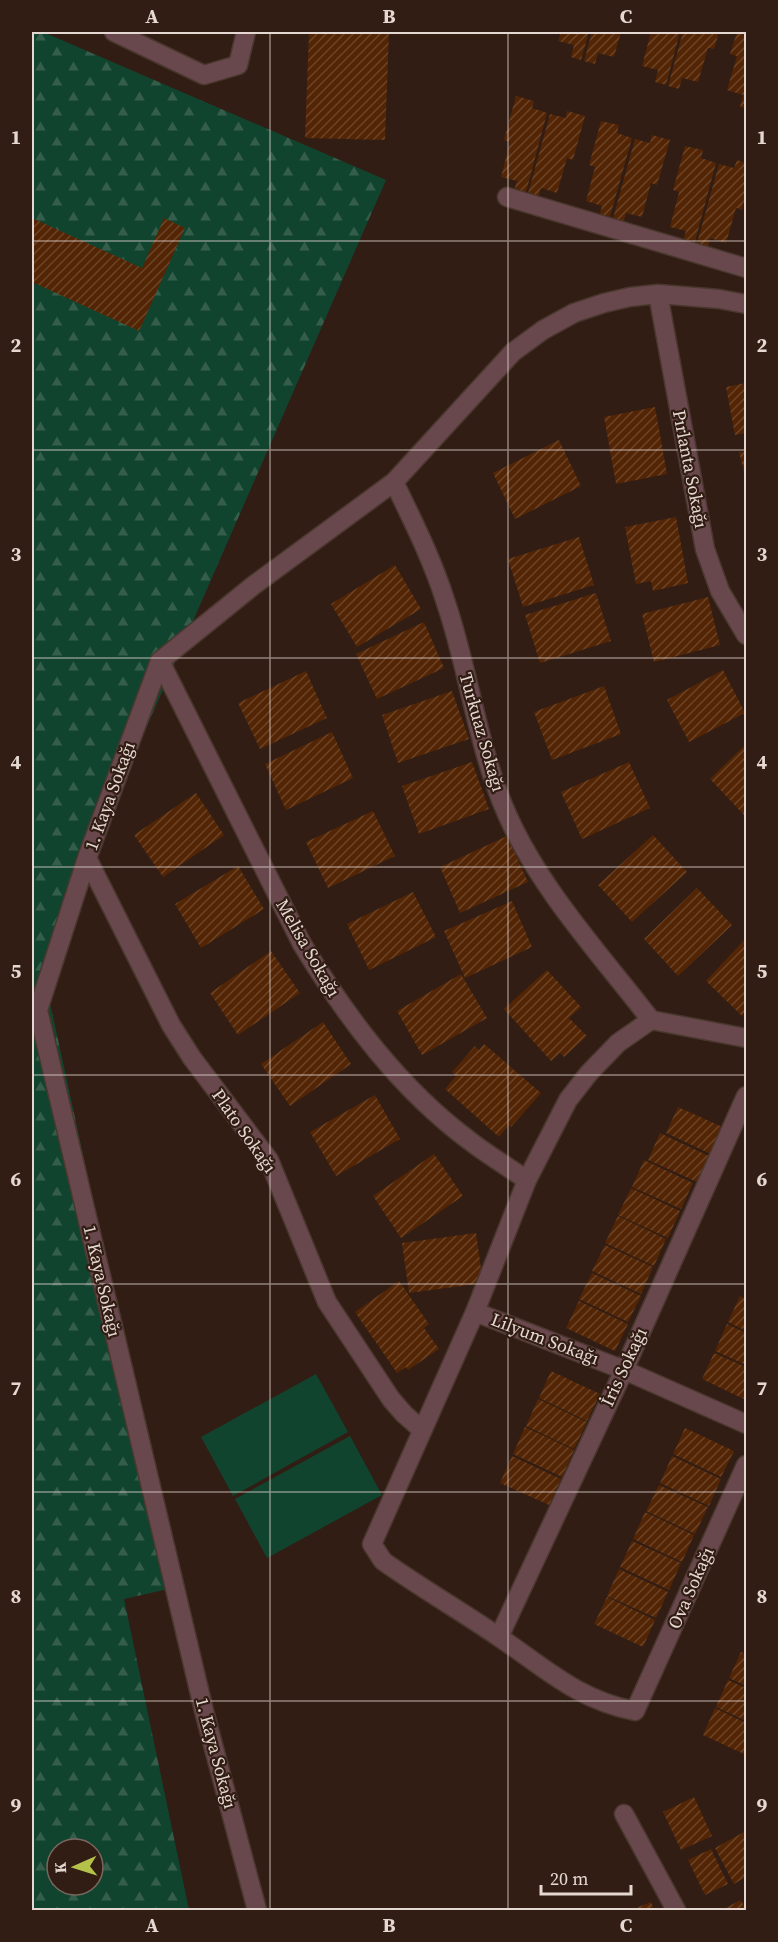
<svg xmlns="http://www.w3.org/2000/svg" width="778" height="1942" font-family="'Source Serif 4',serif">
	<defs>
		<pattern id="forest-firs" width="22" height="20" patternUnits="userSpaceOnUse" patternTransform="scale(1.5)"><rect width="22" height="20" fill="#11442e"/><path d="M5 1l3.5 6h-7zM16 11l3.5 6h-7z" fill="#345e4b"/></pattern>
		<pattern id="building-hatch" width="6" height="6" patternUnits="userSpaceOnUse" patternTransform="scale(1.5)"><rect width="6" height="6" fill="#532505"/><path d="M-1 1l2-2M0 6l6-6M5 7l2-2" fill="none" stroke="#6c4428"/></pattern>
	</defs>
	<rect width="100%" height="100%" fill="#311d13"/>
	<path fill="url(#forest-firs)" fill-rule="evenodd" d="M32 32H43L386 180 42 966 177 1587 124 1599 189 1910H32ZM57 1849H93V1885H57Z"/>
	<path fill="#11442e" d="M316 1374 348 1432 233 1496 201 1437Z
		M350 1436 382 1495 267 1558 235 1499Z"/>
	<path fill="url(#building-hatch)" d="M309 32H389L385 140 305 138Z
		M561 32H589L581 60 571 57 574 45 558 41Z
		M592 32H621L614 57 598 53 595 64 584 61Z
		M651 32H680L666 85 655 82 658 70 642 66Z
		M683 32H719L714 49 708 48 698 82 682 78 679 89 668 86Z
		M737 32H746V108L740 107 743 95 727 90 737 56 730 54Z
		M516 96 534 101 532 108 547 113 525 196 513 193 517 181 501 177 510 142 504 140Z
		M567 111 585 116 573 160 567 158 557 193 541 188 538 200 527 197 550 114 566 118Z
		M601 121 619 125 617 133 632 138 609 220 599 217 602 206 586 201 595 167 589 165Z
		M652 135 670 140 657 185 651 183 642 217 626 213 623 224 612 222 635 139 650 143Z
		M685 146 703 150 701 158 716 163 694 245 682 243 686 231 670 227 679 192 673 190Z
		M737 160 746 163V192L742 210 736 208 726 243 710 238 707 250 696 247 719 164 734 168Z
		M32 218 142 268 164 218 185 228 139 331 32 282Z
		M746 383V433L735 435 726 387Z
		M655 407 667 474 616 484 604 417Z
		M559 440 581 486 515 519 493 473Z
		M746 451V480L739 452Z
		M676 517 688 583 653 591 651 581 636 584 625 527Z
		M579 537 594 585 523 607 508 559Z
		M395 565 421 609 357 647 331 604Z
		M596 593 611 641 540 663 525 615Z
		M708 597 720 645 654 662 642 614Z
		M424 622 444 668 377 699 356 654Z
		M723 670 745 713 689 742 667 700Z
		M306 671 327 718 260 749 238 703Z
		M604 686 621 734 552 760 534 712Z
		M452 691 469 739 398 763 382 715Z
		M332 732 353 778 286 810 265 764Z
		M746 744V813L744 815 710 779Z
		M472 762 489 809 419 834 402 786Z
		M629 762 650 808 582 839 561 792Z
		M196 793 224 835 163 877 134 835Z
		M373 811 395 856 328 888 306 842Z
		M653 835 687 872 632 922 598 885Z
		M507 836 528 882 460 913 440 867Z
		M238 866 264 909 201 948 175 904Z
		M697 888 732 925 678 976 644 939Z
		M413 892 436 937 369 970 347 924Z
		M512 901 532 947 465 978 444 931Z
		M746 938V1012L742 1016 706 981Z
		M271 951 300 993 238 1035 210 993Z
		M547 970 581 1007 569 1018 587 1036 564 1057 560 1053 551 1061 504 1009Z
		M461 974 487 1018 422 1055 397 1011Z
		M323 1022 351 1064 290 1106 261 1064Z
		M484 1044 541 1093 511 1127 509 1125 499 1137 445 1089 456 1076 452 1072 475 1046 479 1050Z
		M375 1095 400 1139 336 1176 310 1132Z
		M678 1107 727 1129 715 1156 666 1133Z
		M660 1133 709 1156 697 1182 648 1160Z
		M434 1154 463 1196 401 1238 373 1196Z
		M644 1160 693 1183 681 1209 632 1187Z
		M631 1188 680 1211 668 1238 618 1215Z
		M618 1216 666 1239 654 1266 605 1243Z
		M476 1233 483 1283 409 1293 402 1243Z
		M605 1245 653 1267 641 1294 592 1271Z
		M592 1273 641 1296 628 1322 579 1299Z
		M399 1281 429 1324 424 1328 439 1349 408 1370 406 1367 397 1373 355 1312Z
		M740 1296 746 1299V1331L728 1322Z
		M579 1301 628 1324 615 1351 566 1328Z
		M727 1324 746 1333V1365L715 1351Z
		M714 1353 746 1367V1400L702 1379Z
		M551 1371 600 1394 587 1421 539 1398Z
		M538 1399 587 1422 574 1449 526 1426Z
		M525 1427 574 1450 562 1477 513 1454Z
		M685 1428 734 1451 721 1477 673 1454Z
		M512 1456 561 1479 549 1505 500 1483Z
		M672 1456 721 1479 709 1506 660 1483Z
		M659 1485 708 1507 695 1534 646 1511Z
		M645 1512 694 1535 682 1562 633 1539Z
		M632 1541 681 1563 669 1590 620 1567Z
		M619 1569 668 1592 656 1618 607 1596Z
		M607 1597 655 1620 643 1647 594 1624Z
		M741 1652 746 1654V1686L729 1678Z
		M728 1680 746 1688V1721L716 1707Z
		M715 1708 746 1723V1755L703 1735Z
		M694 1797 712 1836 681 1850 663 1812Z
		M746 1831V1877L734 1884 715 1848Z
		M711 1849 728 1884 705 1895 688 1860Z
		M741 1900 746 1910H721Z
		M651 1902 654 1910H631Z"/>
	<g fill="none" stroke-linecap="round" stroke-linejoin="round">
		<g stroke="#4a372e" stroke-width="21">
			<path id="minor" d="M114 32 204 75 238 65 246 32
				M507 197 746 268
				M658 294 705 549 720 591 746 635
				M394 482C413 521 433 561 446 603 469 671 477 745 506 812 539 888 600 954 651 1020
				M160 661 87 858 38 1010 204 1711 257 1910
				M160 661 254 585 394 482 513 352 543 330 574 313 604 303 630 297 658 294 719 299 746 304
				M160 661 302 944C347 1018 400 1089 470 1141 488 1155 508 1167 527 1180
				M87 858 171 1025 192 1058 269 1160 327 1302 391 1399 404 1414 422 1430
				M746 1038 651 1020 618 1043 589 1073 568 1100 527 1180 475 1312 372 1544 383 1561C421 1588 461 1611 499 1637 545 1668 578 1700 635 1711L746 1465
				M475 1312 624 1370 746 1424
				M499 1637 624 1370 746 1096
				M624 1814 676 1910"/>
		</g>
		<use href="#minor" stroke="#68484d" stroke-width="18"/>
	</g>
	<path fill="none" stroke="#e5d7d1" stroke-width="1.5" stroke-opacity="0.55" d="M270 32V1910M508 32V1910M32 241H746M32 450H746M32 658H746M32 867H746M32 1075H746M32 1284H746M32 1492H746M32 1701H746"/>
	<g text-anchor="middle" stroke-width="4.5" stroke-linejoin="round" paint-order="stroke">
		<g font-size="18" fill="#e5d7d1" stroke="#311d13">
			<text transform="translate(690 469) rotate(79)" y="6">Pırlanta Sokağı</text>
			<text transform="translate(482 732) rotate(74)" y="6">Turkuaz Sokağı</text>
			<text transform="translate(110 796) rotate(-70)" y="6">1. Kaya Sokağı</text>
			<text transform="translate(308 948) rotate(60)" y="6">Melisa Sokağı</text>
			<text transform="translate(244 1131) rotate(55)" y="6">Plato Sokağı</text>
			<text transform="translate(102 1281) rotate(77)" y="6">1. Kaya Sokağı</text>
			<text transform="translate(545 1339) rotate(21)" y="6">Lilyum Sokağı</text>
			<text transform="translate(624 1367) rotate(-65)" y="6">İris Sokağı</text>
			<text transform="translate(691 1588) rotate(-66)" y="6">Ova Sokağı</text>
			<text transform="translate(216 1753) rotate(75)" y="6">1. Kaya Sokağı</text>
		</g>
	</g>
	<rect width="778" height="1942" fill="none" stroke="#311d13" stroke-width="66"/>
	<g transform="translate(75 1867) rotate(267)"><circle r="28" fill="#311d13" stroke="#79675f" stroke-width="1.5"/>
	<path d="M0-4.5L10 22L0 15L-10 22Z" fill="#b4c24a"/>
	<text y="-9" font-size="16" font-weight="bold" text-anchor="middle" fill="#e5d7d1">K</text>
	</g>
	<path d="M541 1885v9h90v-9" fill="none" stroke="#e5d7d1" stroke-width="3"/>
	<text x="550" y="1885" font-size="18" fill="#e5d7d1" stroke="#311d13" stroke-width="4.5" paint-order="stroke">20 m</text>
	<rect x="33" y="33" width="712" height="1876" fill="none" stroke="#e5d7d1" stroke-width="2"/>
	<g font-size="20" text-anchor="middle" font-weight="bold" fill="#e5d7d1">
		<text x="152" y="23">A</text>
		<text x="389" y="23">B</text>
		<text x="626" y="23">C</text>
		<text x="16" y="144">1</text>
		<text x="762" y="144">1</text>
		<text x="16" y="352">2</text>
		<text x="762" y="352">2</text>
		<text x="16" y="561">3</text>
		<text x="762" y="561">3</text>
		<text x="16" y="769">4</text>
		<text x="762" y="769">4</text>
		<text x="16" y="978">5</text>
		<text x="762" y="978">5</text>
		<text x="16" y="1186">6</text>
		<text x="762" y="1186">6</text>
		<text x="16" y="1395">7</text>
		<text x="762" y="1395">7</text>
		<text x="16" y="1603">8</text>
		<text x="762" y="1603">8</text>
		<text x="16" y="1812">9</text>
		<text x="762" y="1812">9</text>
		<text x="152" y="1932">A</text>
		<text x="389" y="1932">B</text>
		<text x="626" y="1932">C</text>
	</g>
</svg>
